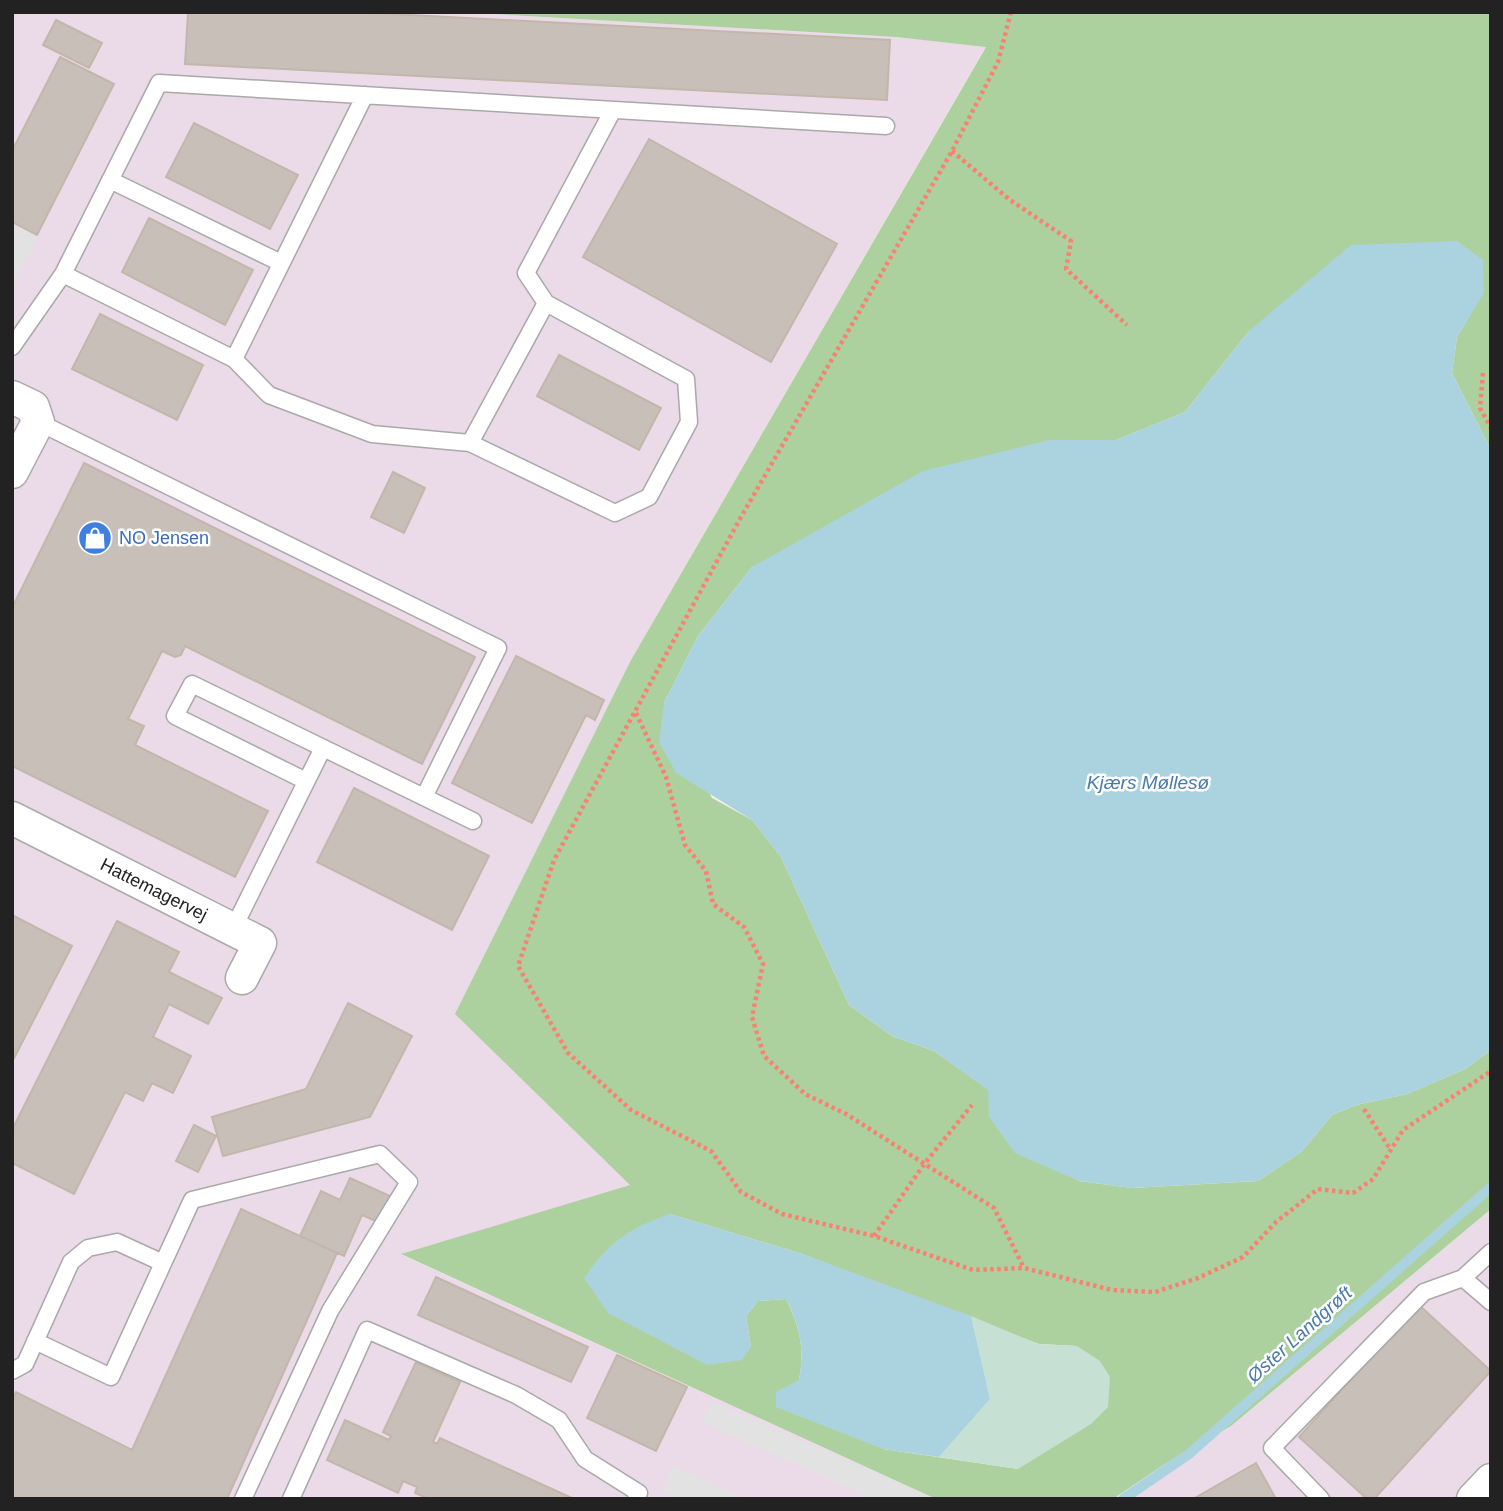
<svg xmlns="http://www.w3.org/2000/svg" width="1503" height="1511" font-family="Arial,sans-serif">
	<rect width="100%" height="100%" fill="#f2efe9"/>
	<path fill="#ebdbe8" d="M12 12H455L896 37 986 46 631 660 630 1185 402 1255 936 1499H12Z
		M1491 1209V1499H1121L1231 1426Z"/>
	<path fill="#add19e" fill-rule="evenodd" d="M457 12H1491V450L1452 373 1457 337 1483 293 1249 331 1185 412 1116 440H1049L752 567 698 636 664 703 712 798 752 820 781 857 849 1005 892 1036 934 1051 989 1090V1117L1079 1181 1132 1188 1258 1181 1301 1152 1332 1115 1356 1105 1407 1094 1465 1069 1491 1050V1209L1231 1426 1165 1464 1113 1499H936L401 1254 630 1185 455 1014 631 660 986 47 896 37ZM670 1214 799 1253 1039 1344 1077 1346 1018 1469 883 1449 799 1380C805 1349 800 1327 786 1299L758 1301 746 1316 751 1347Z"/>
	<path fill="#c6e0d4" d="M971 1316 1038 1344 1077 1346 1100 1361 1110 1377 1108 1407 1091 1424 1018 1469 939 1457 990 1399Z"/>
	<path fill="#e2e2e2" d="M12 224 38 237 12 288Z
		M712 1402 936 1499H873L702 1422Z
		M673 1466 745 1499H681L662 1490Z"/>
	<path fill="#aad3df" d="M1457 241 1483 260 1484 293 1457 337 1452 373 1491 450V1050L1465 1069 1407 1094 1356 1105 1332 1115 1301 1152 1258 1181 1132 1188 1079 1181 1015 1153 989 1117 988 1090 934 1051 892 1036 849 1005 781 857 752 820 676 773 659 742 664 703 698 636 752 567 923 471 1049 440H1116L1185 412 1249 331 1351 245Z
		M670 1214 799 1253 971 1316 990 1399 939 1457 883 1449 776 1407V1392L799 1380C805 1350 800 1326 786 1299L758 1301 746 1316 751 1347 742 1360 707 1365 608 1313 584 1278C608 1243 629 1228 670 1214Z"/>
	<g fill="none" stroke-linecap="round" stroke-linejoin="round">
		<path stroke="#aad3df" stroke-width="10" d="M1123 1499 1189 1454 1491 1187"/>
	</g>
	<path fill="#c7bfb8" stroke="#c4b6ab" stroke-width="2" d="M188 12H354L890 40 887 100 185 64Z
		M56 20 102 43 89 68 43 45Z
		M60 57 114 84 37 235 12 222V151Z
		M194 123 298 175 270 229 166 177Z
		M649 139 837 244 771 362 583 257Z
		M149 218 253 270 225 325 122 272Z
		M100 314 203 365 177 420 72 369Z
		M559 355 661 408 639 450 537 396Z
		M84 463 475 657 422 764 185 646 181 655 175 657 162 651 128 719 144 726 135 745 268 811 235 877 12 766V608Z
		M393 472 425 488 404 533 371 517Z
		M516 656 604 700 595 720 586 715 532 823 452 783Z
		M354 788 489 856 452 930 317 862Z
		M12 915 72 946 12 1062Z
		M117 921 179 952 169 972 222 998 208 1024 169 1004 153 1037 191 1056 173 1093 152 1083 143 1101 125 1092 74 1194 12 1163V1130Z
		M348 1003 412 1036 370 1117 223 1156 212 1117 306 1089Z
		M194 1125 216 1136 198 1172 176 1161Z
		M350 1178 392 1197 380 1223 362 1215 344 1256 300 1236 321 1191 340 1200Z
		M241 1209 337 1253 227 1499H12V1400L16 1392 132 1450Z
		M436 1277 588 1347 571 1382 418 1315Z
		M1419 1305 1491 1371 1374 1499H1367L1299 1437Z
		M617 1355 687 1387 656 1451 587 1418Z
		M416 1362 460 1382 433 1442 437 1444 440 1438 574 1499H429L415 1493 417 1487 403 1481 398 1493 327 1460 345 1420 389 1440 391 1436 383 1432Z
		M1256 1463 1276 1499H1193Z"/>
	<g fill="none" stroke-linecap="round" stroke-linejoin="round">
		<g stroke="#a9a9a9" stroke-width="19">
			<path id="lane" d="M110 180 281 263
				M63 274 234 359 365 95
				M546 303 526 273 613 110
				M12 347 63 274 159 83 886 126
				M234 359 269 395 372 434 470 443 615 513 649 497 689 422 686 379 546 303 470 443
				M38 422 498 648 424 797
				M306 781 175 716 192 684 473 821
				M233 929 323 748
				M1463 1278 1491 1252
				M35 1341 111 1377 192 1200 380 1154 409 1182 330 1311 243 1499
				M12 1371 25 1364 71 1262 88 1248 117 1242 163 1263
				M291 1499 367 1330 516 1395 559 1420 585 1459 639 1493 636 1499
				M1321 1499 1272 1448 1424 1292 1463 1278 1491 1302"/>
		</g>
		<g stroke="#a9a9a9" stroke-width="35">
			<g id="street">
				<path d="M12 397 33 407 38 422 12 472"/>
				<path id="s1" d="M12 818 260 943 242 978"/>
				<path d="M1473 1499 1491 1480"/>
			</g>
		</g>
		<path stroke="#fa8072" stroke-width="4.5" stroke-dasharray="3.5 3.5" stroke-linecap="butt" d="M1011 12 998 62 952 151 741 517 554 860 518 966 568 1053 631 1110 711 1151 741 1192 782 1214 874 1236 973 1270 1024 1268 1112 1290 1155 1292 1198 1278 1243 1257 1276 1222 1318 1189 1353 1193 1373 1179 1403 1130 1491 1071
			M952 151 1010 200 1071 241 1066 269 1127 325
			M1483 373 1480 408 1491 428
			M636 713 666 777 685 845 706 871 713 904 744 927 763 964 752 1017 764 1056 805 1094 846 1114 994 1208 1024 1268
			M1364 1109 1390 1149
			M874 1236 925 1163 972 1105"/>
		<use href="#lane" stroke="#fff" stroke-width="16"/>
		<use href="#street" stroke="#fff" stroke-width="32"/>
	</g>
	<defs>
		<g id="shop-disc" transform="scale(1.75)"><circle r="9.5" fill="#3f7fe0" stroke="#fff"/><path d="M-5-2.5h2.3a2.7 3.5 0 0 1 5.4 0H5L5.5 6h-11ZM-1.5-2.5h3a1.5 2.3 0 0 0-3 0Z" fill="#fff"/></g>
	</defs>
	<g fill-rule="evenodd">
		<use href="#shop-disc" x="95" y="538"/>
	</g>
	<g text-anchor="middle" stroke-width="5" stroke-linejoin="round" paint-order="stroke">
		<g font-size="18" fill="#366cbe" stroke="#fff" text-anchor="start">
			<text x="119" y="544">NO Jensen</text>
		</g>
		<g font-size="18" fill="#222" stroke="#fff">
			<text dy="6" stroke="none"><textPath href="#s1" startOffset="159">Hattemagervej</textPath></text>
		</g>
		<g font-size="19" font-style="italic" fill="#4a7aab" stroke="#fff">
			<text x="1148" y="789">Kjærs Møllesø</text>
			<text transform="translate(1299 1334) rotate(-42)" y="7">Øster Landgrøft</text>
		</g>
	</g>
	<rect width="1503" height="1511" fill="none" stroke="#222222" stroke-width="28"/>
</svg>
